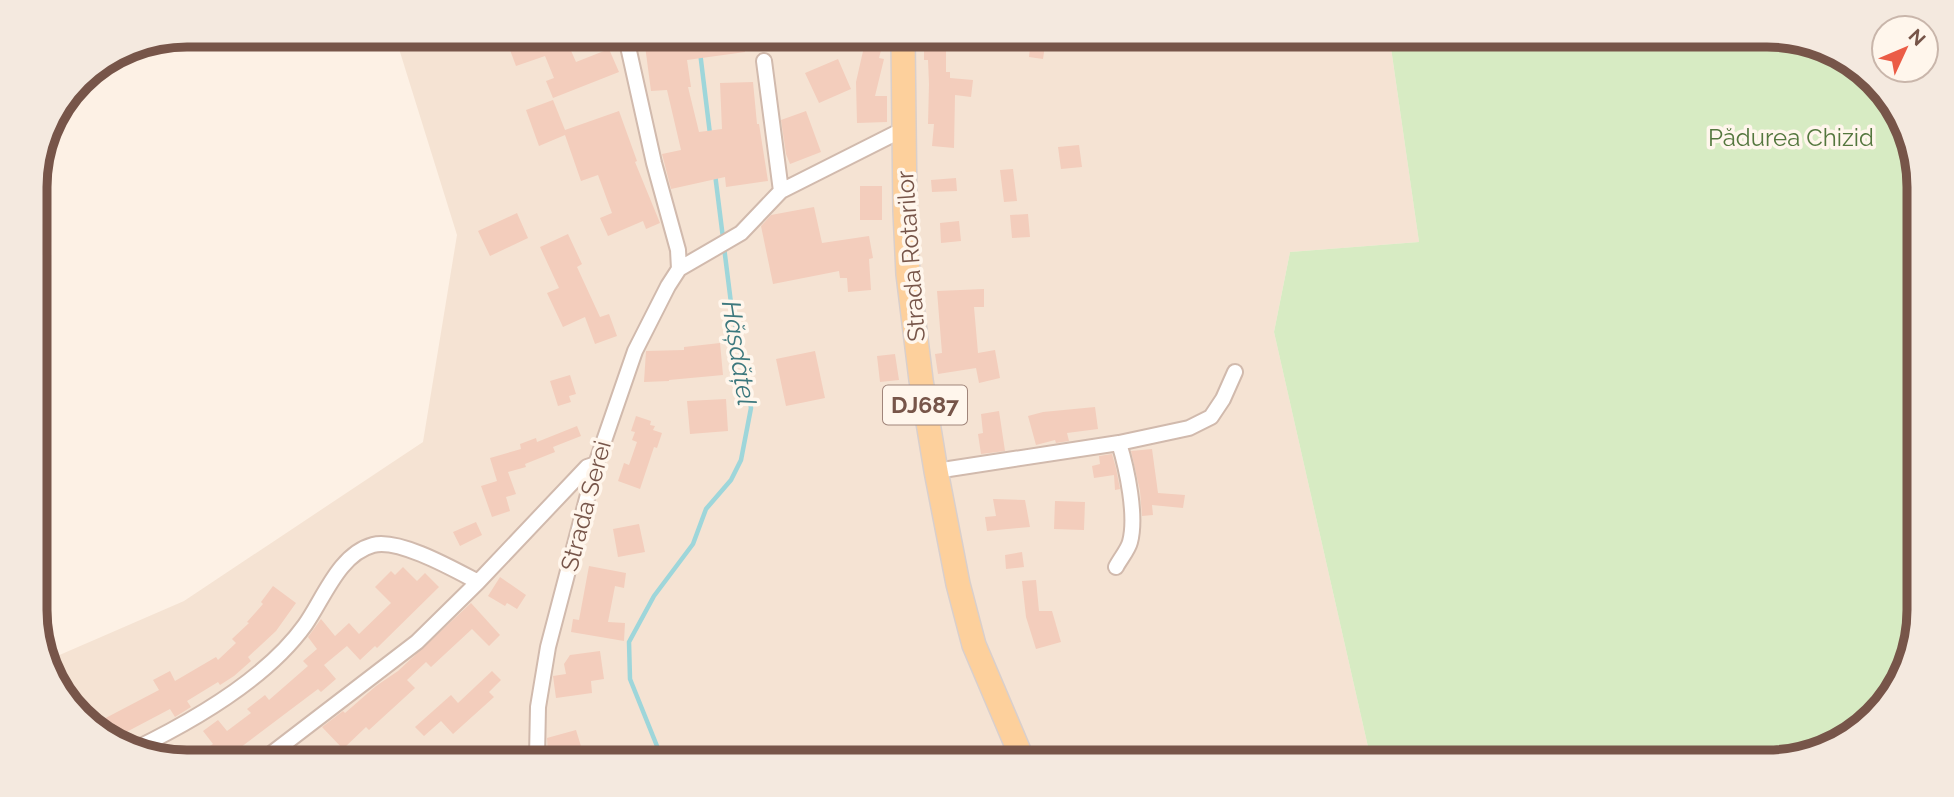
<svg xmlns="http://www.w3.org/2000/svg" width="1954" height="797" font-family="Raleway,sans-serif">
	<rect width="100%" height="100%" fill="#fdf1e5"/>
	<path fill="#f5e3d3" d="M395 36 1390 41 1419 242 1290 252 1274 332 1371 760 138 754 73 710 48 660 184 601 423 442 457 235Z"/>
	<path fill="#d7ebc3" d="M1390 41 1816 43 1887 94 1918 167 1911 659 1859 731 1776 762 1371 760 1274 332 1290 252 1419 242Z"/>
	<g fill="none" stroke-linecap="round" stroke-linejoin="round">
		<path stroke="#9ed6da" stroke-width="4.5" d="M700 52 710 134
			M715 174 723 238
			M661 756 630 679 629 642 654 596 693 544 706 509 731 480 741 460 751 408 731 303 724 247"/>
	</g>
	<path fill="#f3cdbc" d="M555 37H565L576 62 609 49 619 72 553 98 546 81 554 78 545 56 516 66 510 50 524 45 526 49Z
		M644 38H743L745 52 687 60 691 87H688L699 132 722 129 720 83 753 82 757 124H759L768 181 726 187 725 177 671 189 662 154 681 150 667 90 651 91Z
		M866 38 884 39 879 58 884 59 875 96H887V122L857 123 856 82Z
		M1031 39H1046L1043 59 1029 57Z
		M924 48H946V72H950V78L973 80 971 97 955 95 954 148 932 146 934 124H928L929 84 928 60H924Z
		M838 59 851 89 819 103 805 73Z
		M553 100 565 130 619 111 637 161 635 162 660 223 646 229 643 221 608 236 600 218 612 213 598 175 581 181 565 135 539 146 526 110Z
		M806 111 821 152 790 164 786 154 781 120Z
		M1079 145 1082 167 1061 169 1058 147Z
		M1013 169 1017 201 1004 202 1000 170Z
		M956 178 957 191 932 192 931 180Z
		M860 186H882V220H860Z
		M814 207 822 243 869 236 873 258 869 259 871 290 848 292 847 278H840L839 271 773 284 761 226 771 215Z
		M517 213 528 238 490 256 478 231Z
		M1028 214 1030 237 1012 238 1010 215Z
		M959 221 961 241 941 243 940 223Z
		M568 234 582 264 577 267 600 317 609 314 617 336 595 344 585 317 563 327 547 293 559 288 540 247Z
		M984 289V307H974L978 353 995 350 1000 378 979 383 976 368 938 374 935 354 942 353 937 291Z
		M720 343 723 375 669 380V381L644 382 646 351 684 350V347Z
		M815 351 825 398 786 406 776 359Z
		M895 354 899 380 880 382 877 356Z
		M570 375 576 394 569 396 571 402 558 406 550 381Z
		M726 399 728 431 690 434 687 401Z
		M1095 407 1098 429 1067 433 1069 441 1056 443 1055 440 1036 445 1028 416 1043 412Z
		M999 411 1005 451 981 454 978 434 983 433 981 414Z
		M636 416 651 421 650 425 655 426 653 430 662 433 657 448 654 447 640 489 618 481 624 463 629 465 637 442 632 440 635 432 631 431Z
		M577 426 581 436 553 447 555 452 525 464 526 467 508 472 516 494 506 497 510 511 492 517 481 486 497 481 490 458 521 449 520 444 536 438 537 442Z
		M1152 449 1158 493 1185 495 1183 508 1152 505 1153 515 1142 516 1140 491 1131 451Z
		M1112 454 1116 468 1120 489 1115 490 1114 475 1094 478 1092 466 1100 464 1099 456Z
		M993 499 1025 500 1030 527 987 531 985 517 996 516Z
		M1055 501 1085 502 1084 530 1054 529Z
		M476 522 482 535 460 546 453 532Z
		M639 524 645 552 618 557 613 529Z
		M1022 552 1024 567 1006 569 1005 555Z
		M589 566 626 573 624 588 615 586 608 622 625 623 624 641 571 632 573 619 579 620Z
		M403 567 417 581 425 573 439 587 377 648 375 646 360 660 347 646 324 665 336 679 321 692 318 689 232 754H197L213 744 203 731 218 720 227 731 251 713 247 709 265 695 269 700 308 666 303 661 317 649 308 637 321 619 335 636 349 623 359 634 391 603 375 587 391 571 395 575Z
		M500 577 526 595 517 609 507 603 505 606 488 596Z
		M1036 580 1039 611H1052L1061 642 1036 649 1026 617 1022 581Z
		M273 586 296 603 276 631 248 657 251 661 234 676 220 685 218 682 187 701 191 707 175 717 170 709 115 738 102 729 98 722 159 690 153 680 170 671 175 681 216 657 218 660 236 643 232 639 249 623 247 622 263 604 261 602Z
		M471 603 500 635 489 646 472 629 431 667 426 662 407 680 415 688 369 730 366 727 343 749 322 727 343 711 345 713 376 686 398 671Z
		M600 651 604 679 591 681 592 693 556 698 553 676 566 674 564 664 570 655Z
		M492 671 501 680 489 692 494 697 453 734 441 721 424 736 415 727 451 695 458 703Z
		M576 730 584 756H548L547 738Z"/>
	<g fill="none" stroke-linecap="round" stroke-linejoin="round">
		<g stroke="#d1baad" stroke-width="18">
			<path id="street" d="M627 42 654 163 678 250 679 269
				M764 61 781 191
				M936 471 1119 443 1189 428 1211 417 1223 399 1235 372
				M1116 567C1120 559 1128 550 1130 542 1137 516 1127 469 1119 443
				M133 750C191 722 267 678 305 625 324 598 339 554 373 545 399 538 455 570 478 582
				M271 754 417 642 478 582 587 467 596 464
				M537 756 538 707 548 647 596 464 635 351 668 286 679 269 741 233 781 191 904 129"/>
		</g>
		<g stroke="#d9cfcc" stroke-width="26">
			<path id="primary" d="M903 39 905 211 908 274 921 380 936 471 958 584 974 645 1022 758"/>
		</g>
		<use href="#street" stroke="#fff" stroke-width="14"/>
		<use href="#primary" stroke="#fdd09c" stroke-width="23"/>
	</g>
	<g text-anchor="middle" stroke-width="7" stroke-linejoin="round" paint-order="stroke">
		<rect fill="#fff6ec" stroke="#a0857a" stroke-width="2" x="883" y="385.5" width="84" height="39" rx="5"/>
		<g font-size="23" font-weight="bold" fill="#775549">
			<text x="925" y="413">DJ687</text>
		</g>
		<g font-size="24" fill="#54773e" stroke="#fff6ec">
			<text x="1791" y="146">Pădurea Chizid</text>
		</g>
		<g font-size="24" fill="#775549" stroke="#fff6ec">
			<text transform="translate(911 256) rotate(-94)" y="8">Strada Rotarilor</text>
			<text transform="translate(586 506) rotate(-75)" y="8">Strada Serei</text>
		</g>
		<g font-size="26" font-style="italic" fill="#3c787d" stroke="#fff6ec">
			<text transform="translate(739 353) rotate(81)" y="9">Hășdățel</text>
		</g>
	</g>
	<path d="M0 0H1954V797H0ZM187 47H1767A140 140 0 0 1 1907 187V610A140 140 0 0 1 1767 750H187A140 140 0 0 1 47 610V187A140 140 0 0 1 187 47Z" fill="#f4e9df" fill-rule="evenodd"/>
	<path fill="none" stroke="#775549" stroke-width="9" d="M187 47H1767A140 140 0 0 1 1907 187V610A140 140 0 0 1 1767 750H187A140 140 0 0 1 47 610V187A140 140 0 0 1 187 47Z"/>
	<g transform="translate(1905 49) rotate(46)"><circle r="33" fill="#fff6ec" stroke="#c9b6ab" stroke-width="2"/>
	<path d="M0-5L12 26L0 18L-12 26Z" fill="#eb5c46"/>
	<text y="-10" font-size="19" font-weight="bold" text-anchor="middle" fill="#775549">N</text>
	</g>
</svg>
